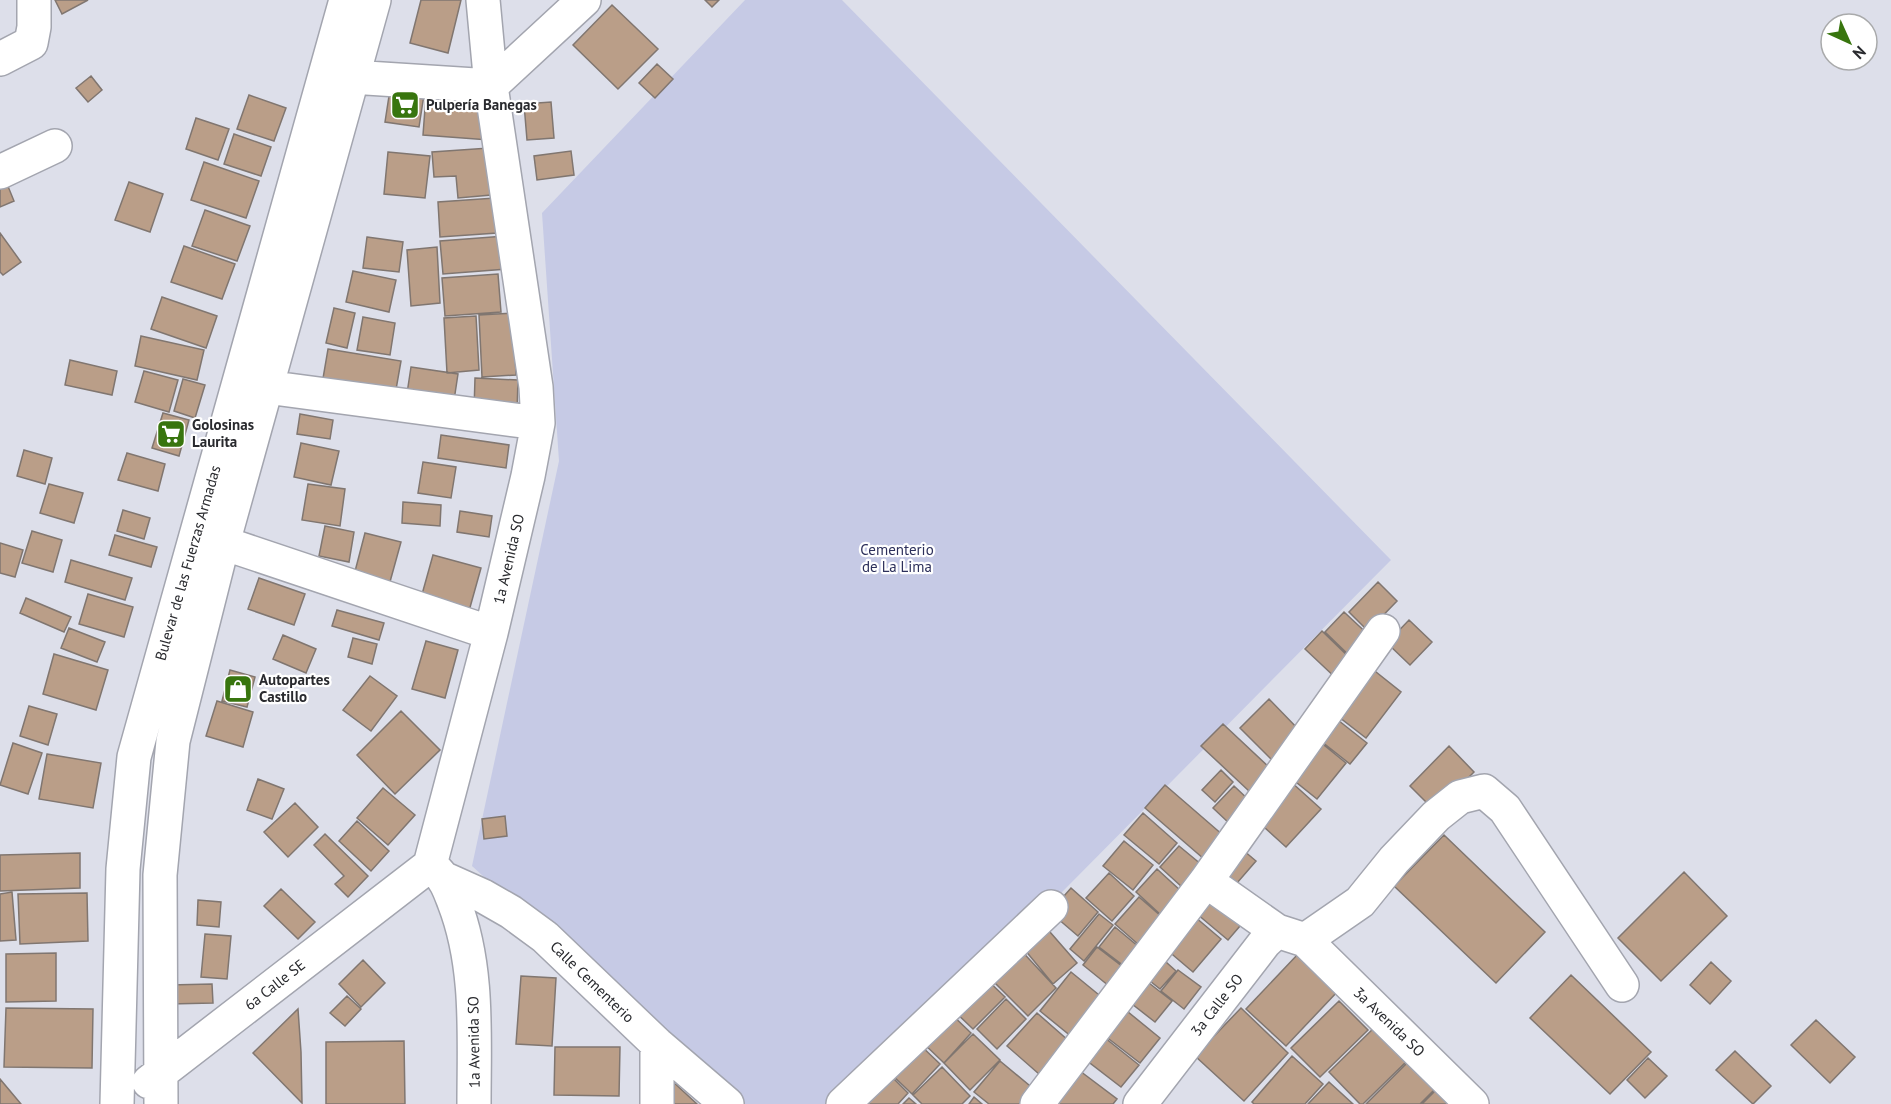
<svg xmlns="http://www.w3.org/2000/svg" width="1891" height="1104" font-family="'PT Sans',sans-serif">
	<rect width="100%" height="100%" fill="#dddfea"/>
	<path fill="#c6cae5" d="M745 0H842L1391 560 852 1104H735L472 866 559 461 542 213Z"/>
	<path fill="#ba9e88" stroke="#807670" stroke-width="1.5" d="M55 0H88L62 14Z
		M421 0H461L448 53 410 43Z
		M705 0H719L712 7Z
		M612 5 658 49 618 89 573 45Z
		M657 64 673 79 655 98 639 83Z
		M91 76 102 90 88 102 76 88Z
		M391 83 425 88 419 127 385 122Z
		M249 95 286 108 274 141 237 129Z
		M426 95 492 100 489 140 423 135Z
		M551 102 554 138 527 140 524 104Z
		M196 118 229 129 218 160 186 149Z
		M234 134 271 147 261 176 224 164Z
		M489 148 491 195 458 198 456 176 434 177 432 152Z
		M571 151 574 175 537 180 534 156Z
		M388 152 430 156 425 198 384 194Z
		M204 162 259 181 246 218 191 200Z
		M3 174 14 201 0 207V175Z
		M129 182 163 194 150 232 115 220Z
		M495 198 497 233 440 237 438 202Z
		M205 210 250 226 237 261 192 246Z
		M0 233 21 262 3 275 0 272Z
		M505 236 507 269 443 274 440 241Z
		M367 237 403 242 399 272 363 268Z
		M184 246 235 264 222 299 171 282Z
		M437 247 440 303 411 306 407 250Z
		M353 271 396 280 389 312 346 302Z
		M498 274 501 312 445 316 442 278Z
		M162 297 217 316 206 348 151 329Z
		M334 308 355 313 347 348 326 343Z
		M513 313 516 375 482 377 479 315Z
		M476 316 479 370 447 373 444 318Z
		M363 317 395 323 390 355 357 350Z
		M141 336 204 350 197 380 135 366Z
		M328 349 401 361 394 401 321 390Z
		M70 360 117 371 112 395 65 385Z
		M411 367 458 374 453 407 406 400Z
		M144 371 178 380 169 412 135 402Z
		M475 378 518 380 517 411 474 410Z
		M183 379 205 385 195 418 174 411Z
		M163 413 189 420 179 456 152 448Z
		M300 414 333 420 330 439 297 434Z
		M441 435 509 445 506 468 438 458Z
		M301 443 339 451 331 485 294 477Z
		M24 450 52 458 45 484 17 476Z
		M127 453 165 464 158 491 118 480Z
		M423 462 456 467 451 498 418 493Z
		M49 484 83 493 74 523 40 513Z
		M308 484 345 489 340 526 302 520Z
		M403 502 441 505 440 526 402 523Z
		M123 510 150 518 144 539 117 531Z
		M460 511 492 516 489 537 457 532Z
		M325 526 354 532 349 562 319 556Z
		M32 531 62 540 53 572 22 563Z
		M365 533 401 542 388 589 353 579Z
		M115 535 157 547 151 567 109 555Z
		M0 543 23 550 15 577 0 573Z
		M433 555 481 568 469 611 421 598Z
		M71 560 132 578 125 600 65 582Z
		M259 578 305 594 294 625 248 609Z
		M1378 582 1397 601 1368 631 1349 612Z
		M88 594 133 607 124 637 79 624Z
		M26 598 71 617 64 632 20 613Z
		M337 610 384 623 379 640 332 626Z
		M1344 612 1374 640 1354 660 1325 632Z
		M1409 620 1432 642 1410 665 1387 643Z
		M69 628 105 642 97 662 61 648Z
		M1322 631 1356 664 1339 681 1305 649Z
		M283 635 316 649 306 673 273 659Z
		M353 638 377 644 372 664 348 657Z
		M426 641 458 650 445 698 412 689Z
		M54 654 108 670 96 710 43 694Z
		M1366 664 1401 692 1366 738 1330 710Z
		M230 670 255 677 247 707 222 701Z
		M370 676 397 696 371 731 343 710Z
		M1269 699 1301 732 1272 760 1240 728Z
		M217 701 253 712 243 747 206 736Z
		M29 706 57 714 48 745 20 736Z
		M401 711 440 750 395 794 357 755Z
		M1329 713 1367 743 1350 764 1312 734Z
		M1223 724 1271 769 1250 792 1201 746Z
		M1314 737 1346 763 1317 799 1286 774Z
		M13 743 42 753 28 794 0 785Z
		M1449 746 1474 772 1435 811 1410 786Z
		M47 754 101 763 93 808 39 799Z
		M1221 770 1233 782 1215 802 1202 790Z
		M258 779 284 789 272 819 247 810Z
		M1290 781 1321 809 1286 847 1255 819Z
		M1165 785 1224 836 1204 859 1145 808Z
		M1234 786 1251 802 1230 824 1213 808Z
		M383 788 415 815 388 845 357 818Z
		M295 803 318 827 288 857 264 832Z
		M1143 813 1177 843 1159 864 1124 835Z
		M505 816 507 836 484 839 482 819Z
		M357 821 389 851 371 871 339 841Z
		M325 834 368 876 348 897 335 884 344 876 314 845Z
		M1444 835 1545 932 1496 983 1394 886Z
		M1124 841 1153 865 1133 890 1103 866Z
		M1237 845 1256 861 1237 883 1218 867Z
		M1179 846 1202 865 1182 887 1160 867Z
		M80 853V888L0 891V855Z
		M1157 869 1182 892 1161 915 1136 892Z
		M1684 872 1727 916 1661 981 1618 938Z
		M1109 873 1134 896 1112 921 1086 898Z
		M1071 888 1098 912 1078 936 1050 912Z
		M281 889 315 922 298 939 264 906Z
		M12 892 16 940 0 941V894Z
		M87 893 88 941 20 944 18 894Z
		M1215 893 1246 919 1228 940 1197 914Z
		M1139 897 1162 917 1139 945 1115 924Z
		M198 900 221 902 219 927 197 925Z
		M1188 911 1221 939 1193 972 1160 944Z
		M1099 914 1113 925 1084 961 1070 949Z
		M1043 924 1077 963 1053 984 1020 944Z
		M1115 927 1139 947 1124 966 1099 947Z
		M205 934 231 936 227 979 201 977Z
		M1016 945 1056 988 1028 1016 987 975Z
		M1097 947 1123 967 1109 986 1083 965Z
		M56 953V1001L6 1002V954Z
		M1156 953 1176 971 1160 989 1140 973Z
		M1298 954 1338 991 1286 1046 1246 1009Z
		M363 960 385 983 361 1007 339 984Z
		M1711 962 1731 981 1710 1004 1690 985Z
		M1178 970 1201 987 1184 1009 1161 991Z
		M1071 972 1104 999 1072 1037 1040 1011Z
		M1571 975 1651 1052 1610 1094 1530 1018Z
		M521 976 556 978 552 1046 516 1044Z
		M983 976 1005 997 973 1029 951 1008Z
		M1140 976 1172 1001 1155 1022 1123 997Z
		M212 984 213 1003 169 1004V985Z
		M347 996 361 1009 345 1026 330 1013Z
		M1006 999 1026 1019 997 1049 977 1029Z
		M1339 1001 1368 1030 1320 1077 1291 1048Z
		M1117 1003 1160 1038 1140 1063 1096 1029Z
		M6 1008 93 1009 92 1068 4 1067Z
		M1241 1008 1288 1053 1244 1101 1195 1056Z
		M298 1009 301 1052 302 1103 253 1053Z
		M948 1011 971 1033 944 1063 921 1041Z
		M1037 1013 1069 1041 1039 1074 1007 1046Z
		M1816 1020 1855 1057 1830 1083 1791 1045Z
		M1379 1023 1412 1056 1363 1104H1360L1329 1072Z
		M1095 1030 1139 1065 1121 1087 1077 1053Z
		M973 1034 1000 1060 970 1090 944 1063Z
		M404 1041 405 1104H326V1042Z
		M917 1042 940 1064 912 1094 889 1072Z
		M555 1047H620L619 1096 554 1095Z
		M1735 1051 1771 1086 1753 1104 1716 1070Z
		M1292 1056 1323 1084 1305 1104H1254L1252 1102Z
		M1648 1058 1667 1076 1645 1098 1627 1080Z
		M1000 1061 1035 1090 1023 1104H989L974 1092Z
		M1408 1062 1435 1089 1420 1104H1366Z
		M1072 1065 1117 1099 1113 1104H1042Z
		M942 1067 970 1096 962 1104H922L913 1095Z
		M886 1071 908 1093 898 1104H854Z
		M0 1079 21 1104H0Z
		M671 1080 697 1104H670Z
		M1329 1082 1353 1104H1308Z
		M1438 1088 1454 1104H1422Z
		M974 1097 982 1104H969Z
		M909 1098 916 1104H903Z"/>
	<g fill="none" stroke-linecap="round" stroke-linejoin="round">
		<g stroke="#a3a5af" stroke-width="36">
			<path id="minor" d="M0 59 31 43 34 27V0
				M351 77 491 86 584 0
				M0 172 55 146
				M266 387 538 423
				M223 543 491 633
				M430 865 491 633 528 476 538 423 536 387 491 86 483 0
				M436 870C446 880 449 889 454 902 479 966 474 1036 474 1104
				M445 879 483 896 511 912 545 937 657 1044 727 1104
				M1206 881 1277 931
				M1305 940 1360 902 1394 860 1436 816 1460 797 1484 791 1505 809 1622 985
				M657 1044V1104
				M149 1082 430 865
				M117 1104 123 869 134 757 346 0
				M161 1104 160 875 173 741 223 543 374 0
				M843 1104 1051 907
				M1037 1104 1206 881 1383 631
				M1140 1104 1265 942 1277 931 1305 940 1472 1104"/>
		</g>
		<use href="#minor" stroke="#fff" stroke-width="33"/>
	</g>
	<defs>
		<g id="supermarket-square" transform="scale(1.5)"><rect x="-9" y="-9" width="18" height="18" rx="4" fill="#38750e" stroke="#fff"/><path d="M-6-5.5h2.5l.6 2H6L4.5 2H-2.5L-4.4-4H-6ZM-1.5 3.2a1.3 1.3 0 1 0 .1 0ZM3 3.2a1.3 1.3 0 1 0 .1 0Z" fill="#fff"/></g>
		<g id="shop-square" transform="scale(1.5)"><rect x="-9" y="-9" width="18" height="18" rx="4" fill="#38750e" stroke="#fff"/><path d="M-5-2.5h2.3a2.7 3.5 0 0 1 5.4 0H5L5.5 6h-11ZM-1.5-2.5h3a1.5 2.3 0 0 0-3 0Z" fill="#fff"/></g>
	</defs>
	<g fill-rule="evenodd">
		<use href="#supermarket-square" x="405" y="105"/>
		<use href="#supermarket-square" x="171" y="434"/>
		<use href="#shop-square" x="238" y="689"/>
	</g>
	<g text-anchor="middle" stroke-width="4.5" stroke-linejoin="round" paint-order="stroke">
		<g font-size="15" font-weight="bold" fill="#292a2e" stroke="#fff" text-anchor="start">
			<text x="426" y="110">Pulpería Banegas</text>
			<text x="192" y="430">Golosinas<tspan x="192" dy="17">Laurita</tspan></text>
			<text x="259" y="685">Autopartes<tspan x="259" dy="17">Castillo</tspan></text>
		</g>
		<g font-size="15" fill="#2d305b" stroke="#fff">
			<text x="897" y="555">Cementerio<tspan x="897" dy="17">de La Lima</tspan></text>
		</g>
		<g font-size="15" fill="#292a2e" stroke="#fff">
			<text transform="translate(509 559) rotate(-77)" y="5">1a Avenida SO</text>
			<text transform="translate(188 563) rotate(-74)" y="5">Bulevar de las Fuerzas Armadas</text>
			<text transform="translate(592 982) rotate(44)" y="5">Calle Cementerio</text>
			<text transform="translate(275 985) rotate(-38)" y="5">6a Calle SE</text>
			<text transform="translate(1217 1005) rotate(-52)" y="5">3a Calle SO</text>
			<text transform="translate(1389 1022) rotate(44)" y="5">3a Avenida SO</text>
			<text transform="translate(474 1042) rotate(-91)" y="5">1a Avenida SO</text>
		</g>
	</g>
	<g transform="translate(1849 42) rotate(135)"><circle r="28" fill="#ffffff" stroke="#a9aaab" stroke-width="1.5"/>
	<path d="M0-4.5L10 22L0 15L-10 22Z" fill="#38750e"/>
	<text y="-9" font-size="16" font-weight="bold" text-anchor="middle" fill="#292a2e">N</text>
	</g>
</svg>
